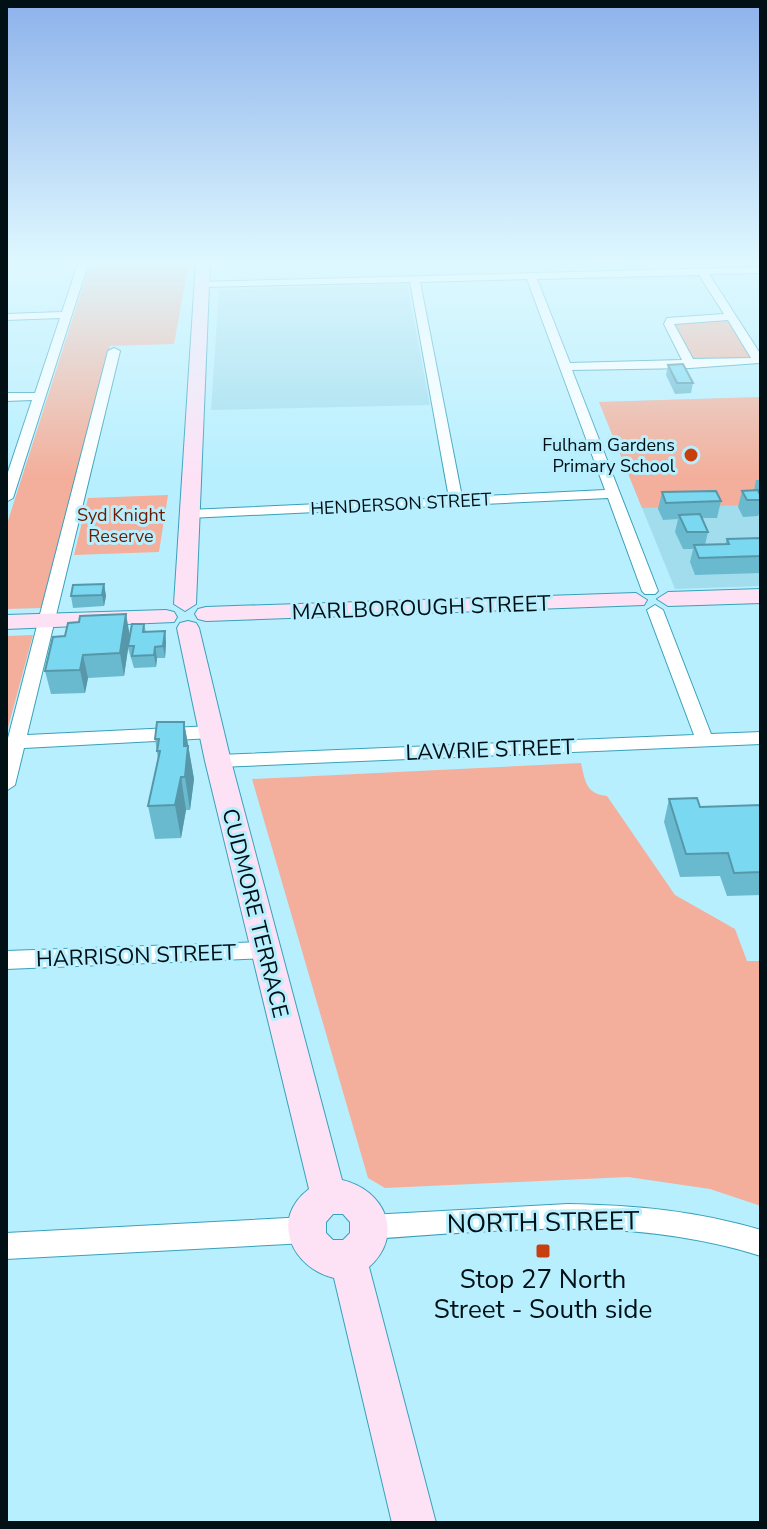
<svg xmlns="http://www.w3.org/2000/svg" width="767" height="1529" font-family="'Nunito Sans',sans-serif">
	<rect width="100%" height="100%" fill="#b7effe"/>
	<path fill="#a2ddee" d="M407 283 430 405 211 410 219 290Z
		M761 397V586L675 589 599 402Z"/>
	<path fill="#f3af9b" d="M91 261H189L174 344 110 346 42 608 6 609V527Z
		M729 319 753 360 692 363 673 321Z
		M761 397V491L752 505 642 508 599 402Z
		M168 495 159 552 74 555 88 498Z
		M33 635 6 735V636Z
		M581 763C585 781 586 794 607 796L675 895 735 929 747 961H761V1206L710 1189 628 1177 385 1188 368 1178 252 779Z"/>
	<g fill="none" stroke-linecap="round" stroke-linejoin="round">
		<g stroke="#38a1ba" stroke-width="2">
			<path id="street" d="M79 261H89L13 498 6 502V478L32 400 6 401V393H35L60 318 6 320V314L62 312Z
				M761 267V273L709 274 761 355 759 363 690 368 572 370 658 591 655 594H645L642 591 608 498 189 518 182 514 189 510 449 498 410 282 202 287 197 284 198 282ZM699 275 724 314 667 318 664 324 682 360 570 363 537 279ZM527 279 605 490 462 497 420 282ZM728 320 751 358 693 359 674 324Z
				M114 348 120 351 27 735 212 726 221 732 212 738 24 748 15 785 6 791 7 742 108 351Z
				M655 605 663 610 711 734 761 732V744L218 767 209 761 218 755 694 735 647 610Z
				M266 942 273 944 276 950 273 956 266 958 6 969V951Z
				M568 1204C635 1205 697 1211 761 1230V1256C631 1215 503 1230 370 1239L361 1236 357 1227 361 1218 370 1215Z
				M306 1217 315 1221 319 1230 315 1239 306 1243 6 1259V1233Z"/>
		</g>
		<g stroke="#38a1ba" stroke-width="2">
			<path id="secondary" d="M196 261H210L196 604 185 611 174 604Z
				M761 589V603L668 606 657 599 668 592Z
				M636 593 647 600 644 605 206 621 198 619 195 614 198 609 206 607Z
				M166 610 174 612 177 617 174 622 6 629V615Z
				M188 621 196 623 199 628 231 761 342 1180C385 1190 405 1235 369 1267L436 1523H392L334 1278C292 1268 269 1219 309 1189L205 761 177 628 180 623ZM333 1214H343L350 1222V1233L343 1240H333L326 1233V1222Z"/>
		</g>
		<use href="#street" fill="#fff" fill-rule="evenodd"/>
		<use href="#secondary" fill="#fde2f6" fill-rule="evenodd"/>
	</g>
	<path fill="#6abacf" d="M668 365 693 383 691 393 675 394 666 375Z
		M756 480H761V513L760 511 758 516 743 517 738 507 742 491 754 490Z
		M662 492 721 501 717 518H702L708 532 705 545 725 544 727 539 761 538V573L695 575 690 562 693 549H683L675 532 678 519 663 520 658 509Z
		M104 584 106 596 104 606 73 608 71 596Z
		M144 624 146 632 165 631 166 643 165 658H157L156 667 134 668 128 648 124 676 88 678 85 693 51 694 45 671 130 635Z
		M184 722 194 779 190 810H186L181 838 155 839 148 806 158 759 155 739Z
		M669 799 700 807 761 805V895L727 896 720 876 680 877 664 822Z"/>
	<path fill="#5697a9" d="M104 584 106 596 104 606 102 595Z
		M126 614 130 636 124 676 120 653Z
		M165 631 166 643 165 658 163 646Z
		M155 647 157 658 156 667 154 655Z
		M83 655 88 678 85 693 80 670Z
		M184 722 194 779 190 810 185 777Z
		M181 777 186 810 181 838 175 805Z"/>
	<path fill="#7bd8f1" stroke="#5697a9" stroke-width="2" d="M683 364 693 383H677L668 365Z
		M758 490 761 497V500H747L742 491Z
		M716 491 721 501 666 503 662 492Z
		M700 514 708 532H687L679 515Z
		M761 538V556L699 558 694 545 729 544 727 539Z
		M104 584 102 595 71 596 73 585Z
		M126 614 120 653 83 655 80 670 45 671 53 637 65 636 68 623 79 622 80 616Z
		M132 624H144L143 632 165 631 163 646 155 647 154 655 132 656 134 646H128Z
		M157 722H184V746H188L185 777H181L175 805 148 806 160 751H157L159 739H155Z
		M697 798 700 807 761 805V872L734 873 728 853 686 854 669 799Z"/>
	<linearGradient id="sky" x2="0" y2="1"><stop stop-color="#8db2eb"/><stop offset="0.55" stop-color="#dff8ff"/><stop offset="1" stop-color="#dff8ff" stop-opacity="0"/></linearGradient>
	<rect width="767" height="476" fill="url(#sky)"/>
	<g fill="#c73f0f" stroke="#b7effe" stroke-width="3">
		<circle cx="691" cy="455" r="8"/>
		<rect x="535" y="1243" width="16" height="16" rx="4"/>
	</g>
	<g text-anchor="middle" stroke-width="6" stroke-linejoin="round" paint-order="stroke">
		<g font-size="18" fill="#001015" stroke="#b7effe" text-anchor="end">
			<text x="675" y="451">Fulham Gardens<tspan x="675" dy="21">Primary School</tspan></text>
		</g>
		<g font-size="18" fill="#001015" stroke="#b7effe">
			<text transform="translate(401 504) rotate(-3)" y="6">HENDERSON STREET</text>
		</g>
		<g font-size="18" fill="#701a00" stroke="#b7effe">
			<text x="121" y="521">Syd Knight<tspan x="121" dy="21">Reserve</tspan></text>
		</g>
		<g font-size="22" fill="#001015" stroke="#b7effe">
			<text transform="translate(421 607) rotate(-2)" y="8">MARLBOROUGH STREET</text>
			<text transform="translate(490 749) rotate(-2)" y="8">LAWRIE STREET</text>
			<text transform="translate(256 913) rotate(76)" y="8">CUDMORE TERRACE</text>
			<text transform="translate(136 955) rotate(-2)" y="8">HARRISON STREET</text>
		</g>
		<g font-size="26" fill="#001015" stroke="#b7effe">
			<text transform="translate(543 1222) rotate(-1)" y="9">NORTH STREET</text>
		</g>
		<g font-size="26" fill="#001015" stroke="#b7effe">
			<text x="543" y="1288">Stop 27 North<tspan x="543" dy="30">Street - South side</tspan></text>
		</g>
	</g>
	<rect width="767" height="1529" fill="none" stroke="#001015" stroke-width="16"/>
</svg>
